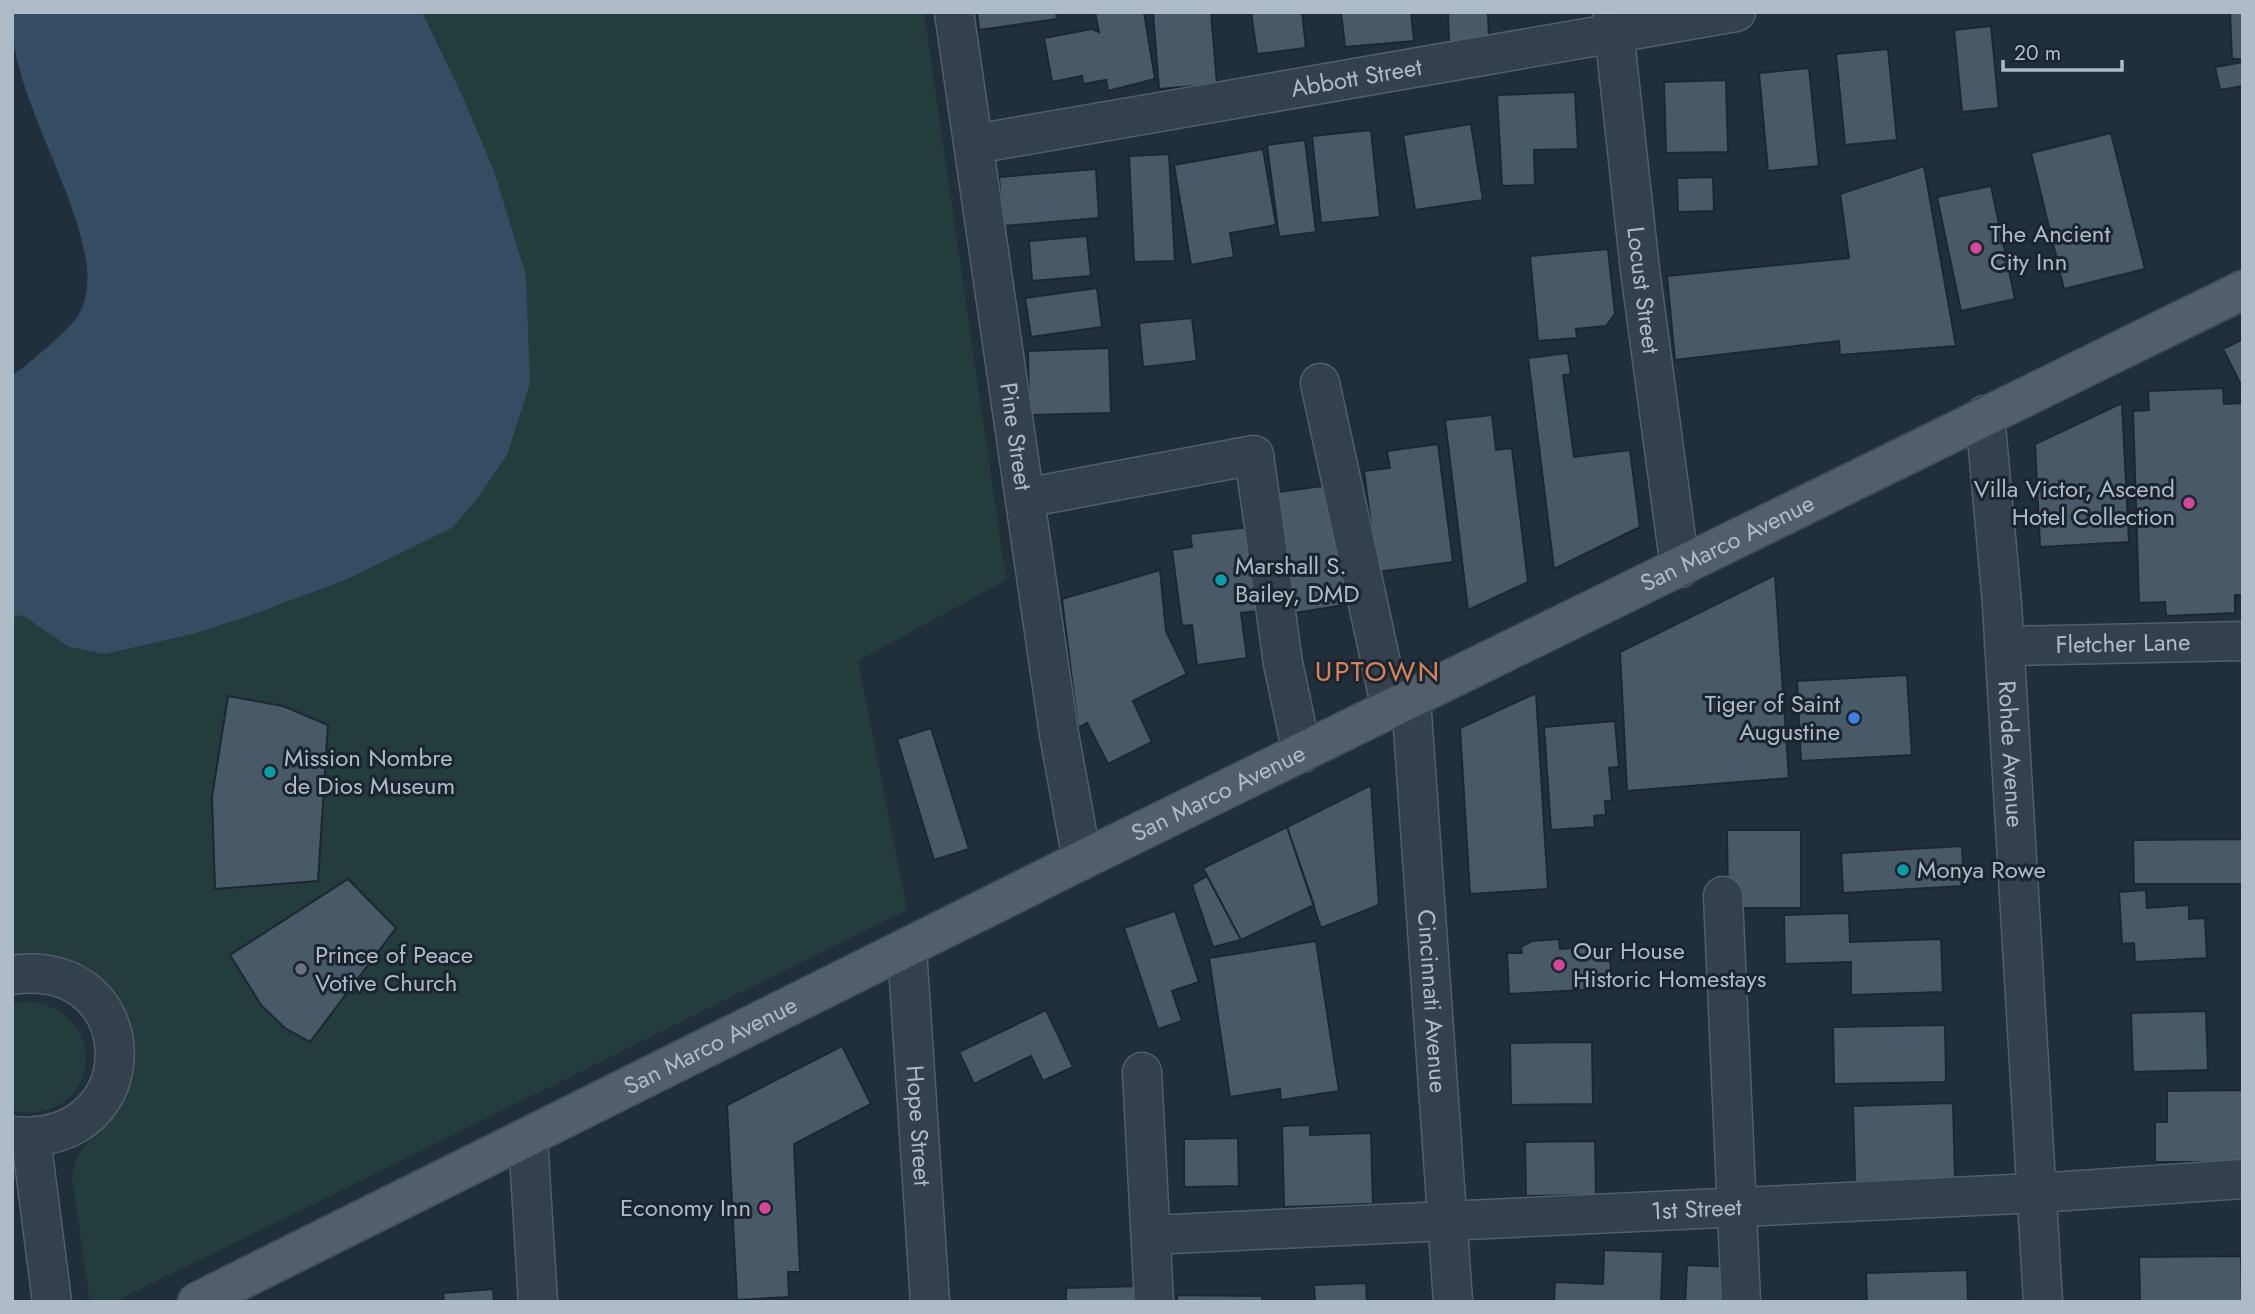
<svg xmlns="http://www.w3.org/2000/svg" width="2255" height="1314" font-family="Jost,sans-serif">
	<rect width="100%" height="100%" fill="#212f3b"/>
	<path fill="#233c3c" d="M422 12H924L1006 580 858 661 907 910 115 1302H90L72 1178C76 1147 87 1146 104 1124 129 1093 143 1052 122 1014 116 1004 103 996 94 989 67 965 51 952 12 955V618L22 615 69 647 105 654 193 634 246 617 348 579 452 528 529 364 526 275 494 171 463 97Z
		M31 1001C117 1017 95 1128 12 1111V1004Z"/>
	<path fill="#344d63" d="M13 12H422L463 97 494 171 526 275 530 383 507 455 476 500 452 528 348 579 246 617 193 634 105 654 69 647 22 615 12 618V376C29 363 69 331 79 314 119 244 3 100 13 12Z"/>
	<path fill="#485967" stroke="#1c2732" stroke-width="2" d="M977 12H1056L1057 19 979 30Z
		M1095 12H1144L1155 79 1108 91 1106 80 1083 84 1082 76 1052 82 1044 38 1092 29 1099 32Z
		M1153 12H1211L1217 84 1159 89Z
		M1251 12H1302L1306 48 1257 54Z
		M1341 12H1411L1414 41 1345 47Z
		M1448 12H1488L1489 41 1449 42Z
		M2230 12H2243V59H2232Z
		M1991 26 1999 108 1962 112 1954 30Z
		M1888 49 1897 140 1845 145 1836 54Z
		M2243 62V86L2220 90 2215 67Z
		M1809 68 1819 166 1768 171 1759 73Z
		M1726 80 1728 152 1666 153 1664 82Z
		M1575 92 1578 149 1534 150 1535 185 1502 186 1497 95Z
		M1471 124 1483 200 1415 210 1403 135Z
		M1371 130 1380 217 1321 223 1312 136Z
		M2111 133 2145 269 2064 289 2031 153Z
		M1305 140 1316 232 1279 237 1267 145Z
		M1263 149 1276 225 1230 233 1234 257 1191 265 1174 165Z
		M1169 154 1175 261 1134 262 1129 156Z
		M1924 166 1956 346 1840 355 1839 341 1675 360 1667 276 1849 258 1840 194Z
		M1096 169 1099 218 1003 226 999 177Z
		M1713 177 1714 211 1678 212 1677 178Z
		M1991 186 2015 299 1961 311 1937 197Z
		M1087 236 1091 276 1032 281 1029 241Z
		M1608 249 1615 314 1606 326 1576 329 1577 338 1538 341 1530 256Z
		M1097 288 1102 327 1031 337 1025 298Z
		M1192 318 1197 361 1143 367 1139 323Z
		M2243 339V389L2223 349Z
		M1109 348 1111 413 1029 415 1028 351Z
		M1568 353 1571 374 1563 375 1574 457 1630 450 1640 527 1554 569 1528 358Z
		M2223 388 2224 404 2243 403V595H2235V613L2166 616 2165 602 2139 603 2133 411 2149 410 2148 391Z
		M2122 403 2129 542 2040 547 2035 444Z
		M1492 415 1496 450 1512 448 1528 582 1468 610 1445 420Z
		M1438 444 1453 562 1377 572 1364 471 1390 468 1387 451Z
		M1330 485 1357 603 1288 614 1271 493Z
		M1258 526 1269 610 1241 613 1247 658 1197 665 1192 625 1182 626 1172 550 1192 547 1190 534Z
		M1160 570 1166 631 1187 674 1133 701 1152 742 1108 764 1087 723 1078 728 1062 599Z
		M1775 575 1789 778 1627 791 1620 652Z
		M1907 675 1912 755 1801 761 1797 681Z
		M1536 693 1548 889 1470 894 1460 728Z
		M228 696 283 706 328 725 318 881 215 889 212 797Z
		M1615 721 1619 767 1609 768 1612 801H1605L1606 815 1594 816 1595 827 1551 830 1544 727Z
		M931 728 969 849 934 860 897 739Z
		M1371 785 1379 905 1321 928 1287 827Z
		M1287 827 1314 905 1241 940 1203 868Z
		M1727 830H1801V908H1728Z
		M2243 839V884H2134L2133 840Z
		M1962 846 1964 886 1843 893 1841 853Z
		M1207 876 1241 940 1213 947 1192 885Z
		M348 879 396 928 310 1042 285 1028 261 1005 230 955Z
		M2146 890 2147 908 2189 905V919L2205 918 2207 958 2135 962 2134 943 2122 944 2119 892Z
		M1175 911 1199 982 1172 991 1182 1021 1158 1029 1124 928Z
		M1849 913 1850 942 1941 939 1943 992 1851 995V962L1785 964 1784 915Z
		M1559 939 1560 949 1599 946V952L1610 951 1611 977H1600L1601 989 1509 994 1507 953H1522L1521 947 1532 941Z
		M1316 941 1339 1091 1281 1100 1280 1089 1230 1097 1209 958Z
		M1046 1010 1073 1067 1043 1081 1031 1056 974 1084 959 1052Z
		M2206 1011 2208 1070 2133 1072 2131 1013Z
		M1945 1025 1946 1082 1834 1084 1833 1027Z
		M1592 1042 1593 1104 1511 1105 1510 1043Z
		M842 1046 871 1104 794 1144 800 1272H788L789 1297 737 1300 727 1105Z
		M2243 1090V1162H2155V1122H2167V1091Z
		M1953 1103 1955 1179 1855 1182 1853 1106Z
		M1310 1125V1135L1371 1133 1373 1204 1284 1207 1282 1126Z
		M1238 1138 1239 1186 1184 1187V1139Z
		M1595 1141 1596 1195 1526 1196 1525 1142Z
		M1604 1250 1663 1252 1661 1302H1524L1554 1301 1555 1282 1603 1284Z
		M2241 1256 2242 1302H2140L2139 1257Z
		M1687 1265 1732 1267 1730 1302H1685Z
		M1967 1270 1968 1302H1867L1866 1273Z
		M1366 1283 1367 1302H1315L1314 1285Z
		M1142 1286 1143 1302H1066V1288Z
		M493 1289 494 1302H444L443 1293Z
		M1177 1295 1262 1296V1302H1177Z"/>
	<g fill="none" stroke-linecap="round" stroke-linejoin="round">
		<g stroke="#525e69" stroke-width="41">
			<g id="minor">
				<path id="s1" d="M954 12 1059 734 1082 860"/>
				<path id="s2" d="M1612 12 1640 270 1680 568"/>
				<path id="s3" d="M975 144 1736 12"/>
				<path d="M1320 383 1391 709"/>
				<path id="s4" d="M1985 415 2002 604 2043 1302"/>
				<path d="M1025 498 1254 455 1283 663 1302 753"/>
				<path id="s5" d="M2004 646 2243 641"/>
				<path id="s6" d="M1411 699 1453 1302"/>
				<path d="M1723 896 1741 1302"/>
				<path id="s7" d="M907 949 930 1302"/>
				<path d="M12 975C147 955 151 1149 12 1136"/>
				<path d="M1142 1072 1154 1302"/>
				<path d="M31 1138 52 1302"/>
				<path d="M528 1138 538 1302"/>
				<path id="s8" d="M1151 1235 2037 1193 2243 1179"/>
			</g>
		</g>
		<g stroke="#414c57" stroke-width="41">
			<g id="major">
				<path id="s9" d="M197 1302 1082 860 2243 290"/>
			</g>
		</g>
		<use href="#minor" stroke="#34404b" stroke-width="38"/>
		<use href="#major" stroke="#525f6b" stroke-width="38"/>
	</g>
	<g fill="#d1479c" stroke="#1a252f" stroke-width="2.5">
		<circle cx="1976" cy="248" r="7"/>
		<circle cx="2189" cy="503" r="7"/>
		<circle cx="1559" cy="965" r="7"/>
		<circle cx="765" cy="1208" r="7"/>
	</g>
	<g fill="#0f9aa8" stroke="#1a252f" stroke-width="2.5">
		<circle cx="1221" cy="580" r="7"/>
		<circle cx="270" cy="772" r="7"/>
		<circle cx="1903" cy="870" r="7"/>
	</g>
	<circle fill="#3f7fe0" stroke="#1a252f" stroke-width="2.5" cx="1854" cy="718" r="7"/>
	<circle fill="#6b7280" stroke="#1a252f" stroke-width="2.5" cx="301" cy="969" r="7"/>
	<g text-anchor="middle" stroke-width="6" stroke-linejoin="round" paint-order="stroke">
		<g font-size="24" fill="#afbbc7" stroke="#1a252f">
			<text dy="8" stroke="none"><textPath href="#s3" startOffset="387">Abbott Street</textPath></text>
			<text dy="8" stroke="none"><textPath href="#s2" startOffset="280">Locust Street</textPath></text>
			<text dy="8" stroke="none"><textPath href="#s1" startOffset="429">Pine Street</textPath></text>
			<text dy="8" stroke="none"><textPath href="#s9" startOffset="1708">San Marco Avenue</textPath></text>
			<text dy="8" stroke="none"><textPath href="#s5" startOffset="119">Fletcher Lane</textPath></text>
			<text dy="8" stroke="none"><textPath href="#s4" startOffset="340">Rohde Avenue</textPath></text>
			<text dy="8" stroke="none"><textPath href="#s9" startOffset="1141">San Marco Avenue</textPath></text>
			<text dy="8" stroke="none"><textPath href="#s6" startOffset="303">Cincinnati Avenue</textPath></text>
			<text dy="8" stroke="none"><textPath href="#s9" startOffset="574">San Marco Avenue</textPath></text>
			<text dy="8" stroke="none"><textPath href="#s7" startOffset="177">Hope Street</textPath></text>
			<text dy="8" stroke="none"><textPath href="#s8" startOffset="546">1st Street</textPath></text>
		</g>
		<g font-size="24" fill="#afbbc7" stroke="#1a252f" text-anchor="start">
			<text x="1990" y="242">The Ancient<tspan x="1990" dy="28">City Inn</tspan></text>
			<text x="2175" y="497" text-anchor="end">Villa Victor, Ascend<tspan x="2175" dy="28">Hotel Collection</tspan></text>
			<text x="1235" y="574">Marshall S.<tspan x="1235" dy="28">Bailey, DMD</tspan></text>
			<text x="1840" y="712" text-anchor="end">Tiger of Saint<tspan x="1840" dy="28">Augustine</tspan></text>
			<text x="284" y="766">Mission Nombre<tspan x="284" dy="28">de Dios Museum</tspan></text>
			<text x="1917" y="878">Monya Rowe</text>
			<text x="1573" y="959">Our House<tspan x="1573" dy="28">Historic Homestays</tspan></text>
			<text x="315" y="963">Prince of Peace<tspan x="315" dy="28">Votive Church</tspan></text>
			<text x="751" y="1216" text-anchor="end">Economy Inn</text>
		</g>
		<g font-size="28" letter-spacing="2" fill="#d88259" stroke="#1a252f">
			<text x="1378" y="681">UPTOWN</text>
		</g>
	</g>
	<rect width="2255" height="1314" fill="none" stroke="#afbbc7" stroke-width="28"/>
	<path d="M2003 60v10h119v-10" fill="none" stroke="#afbbc7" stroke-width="3.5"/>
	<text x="2014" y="60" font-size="21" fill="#afbbc7" stroke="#1a252f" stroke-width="5" paint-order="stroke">20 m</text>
</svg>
